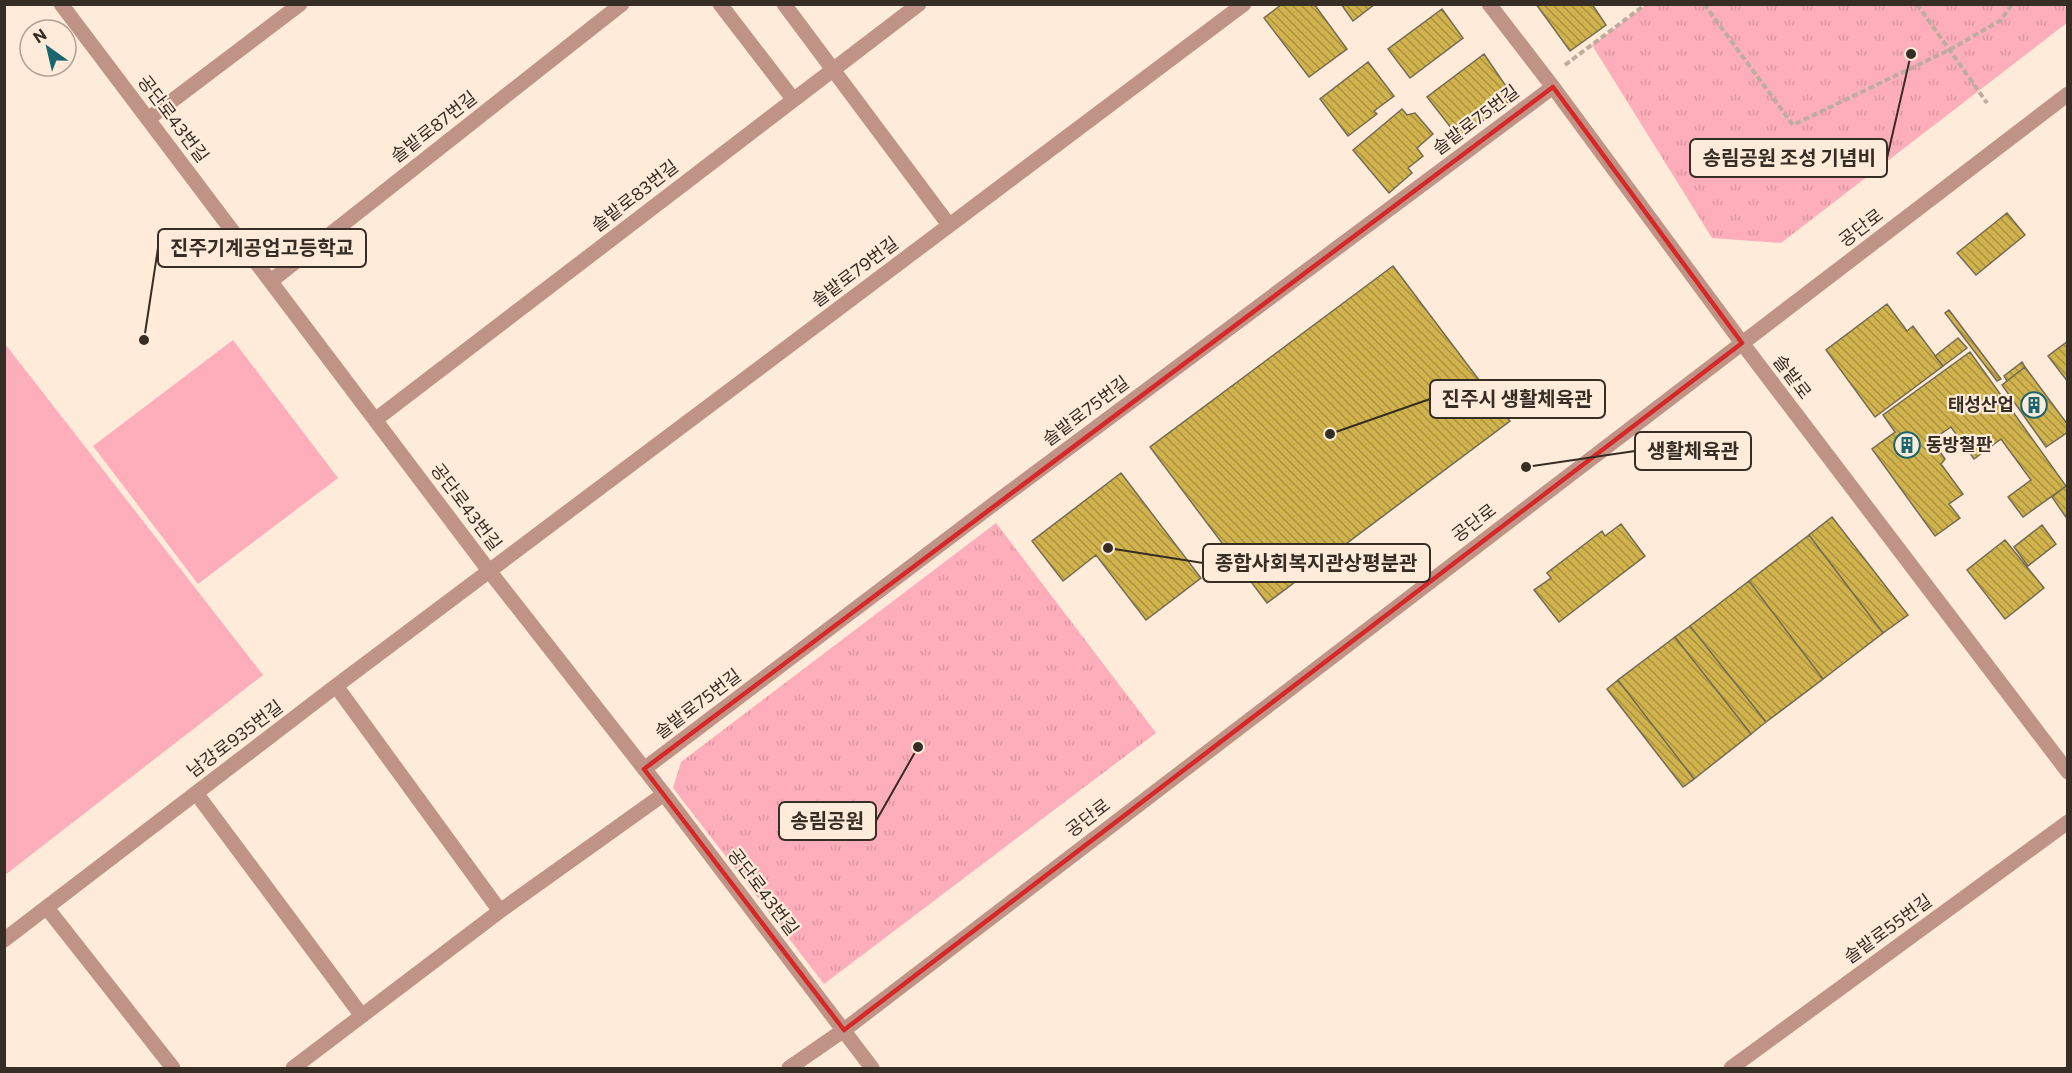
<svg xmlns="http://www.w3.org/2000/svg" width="2072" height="1073" font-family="Commissioner,'Noto Sans KR',sans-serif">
	<defs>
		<pattern id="park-tufts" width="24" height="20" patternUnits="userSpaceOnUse" patternTransform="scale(1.5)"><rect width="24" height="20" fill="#feaebb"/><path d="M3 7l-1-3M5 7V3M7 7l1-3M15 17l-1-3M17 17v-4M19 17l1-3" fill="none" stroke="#da96a1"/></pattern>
		<pattern id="building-back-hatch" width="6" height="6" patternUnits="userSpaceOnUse" patternTransform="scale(1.5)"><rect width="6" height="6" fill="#d1b34e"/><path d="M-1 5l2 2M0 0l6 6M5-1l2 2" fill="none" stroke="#aa9241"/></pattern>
	</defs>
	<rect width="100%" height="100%" fill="#feebda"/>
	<path fill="url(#park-tufts)" d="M1646 5 2067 4 2068 22 1781 243 1712 238 1592 45Z
		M996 523 1156 733 824 984 673 788 681 762Z"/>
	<path fill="#feaebb" d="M233 340 338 478 198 584 93 446Z
		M5 344 263 675 5 875Z"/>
	<path fill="url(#building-back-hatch)" stroke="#736b53" stroke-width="1.5" d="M1282 4H1314L1347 49 1309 77 1264 18Z
		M1341 4H1375L1353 21Z
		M1536 4H1592L1606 25 1570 51Z
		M1442 9 1463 38 1410 78 1388 49Z
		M1484 54 1514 98 1459 138 1427 97Z
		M1368 62 1394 96 1374 111 1377 114 1348 136 1320 99Z
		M1402 109 1407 115 1415 113 1433 134 1417 148 1423 156 1408 168 1412 173 1389 193 1353 150Z
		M2007 213 2025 235 1976 275 1957 253Z
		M1393 266 1510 421 1267 603 1150 447Z
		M1887 304 1907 331 1913 326 1943 366 1875 417 1826 350Z
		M1949 310 2001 379 1997 381 1945 313Z
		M1958 338 1967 348 1943 366 1935 356Z
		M2068 341V382L2048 356Z
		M1970 352 2066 486 2023 517 2008 497 2031 480 2001 439 1974 459 1951 427 1932 440 1945 459 1941 464 1963 494 1949 504 1960 518 1935 536 1872 449 1895 432 1883 415Z
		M2022 362 2025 367 2007 381 2004 376Z
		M2025 367 2068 425V432L2046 447 2002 385Z
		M1121 473 1201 578 1146 620 1096 555 1063 581 1032 541Z
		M2066 486 2068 488V520L2052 497Z
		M1832 517 1908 615 1883 633 1809 535Z
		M1621 524 1645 556 1559 622 1534 590 1551 578 1547 573 1602 531 1605 536Z
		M2042 525 2056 544 2028 566 2014 547Z
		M1809 535 1883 633 1823 679 1749 581Z
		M2005 540 2044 588 2005 619 1967 570Z
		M1749 581 1823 679 1766 722 1690 626Z
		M1690 626 1766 722 1751 734 1675 637Z
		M1675 637 1751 734 1694 779 1618 680Z
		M1618 680 1694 779 1683 787 1607 689Z"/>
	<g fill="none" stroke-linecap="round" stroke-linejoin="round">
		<path stroke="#bcad9f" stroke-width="4" stroke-dasharray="6 3" stroke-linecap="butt" d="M1704 4 1793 125 1949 50 2001 20 2012 4
			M1917 4 1987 103
			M1565 65 1646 4"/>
		<path stroke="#bf9386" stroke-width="15" d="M61 4 490 572 664 794 872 1068
			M720 4 793 99
			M784 4 949 225
			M1489 4 1553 87 1742 343 2068 772
			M148 119 300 4
			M271 281 622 4
			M375 420 919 4
			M336 686 500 911
			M644 769 999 500 1553 87
			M196 793 362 1016
			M47 908 173 1068
			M4 940 336 686 1244 4
			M293 1068 500 911 664 794
			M789 1068 844 1030 2068 94
			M1731 1068 2068 822"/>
	</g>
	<path fill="none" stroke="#d62828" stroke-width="4.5" stroke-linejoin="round" d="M1553 87 1742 343 844 1030 644 769Z"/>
	<defs>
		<g id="building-ring" transform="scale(1.35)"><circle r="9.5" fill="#feebda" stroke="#19666e" stroke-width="1.5"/><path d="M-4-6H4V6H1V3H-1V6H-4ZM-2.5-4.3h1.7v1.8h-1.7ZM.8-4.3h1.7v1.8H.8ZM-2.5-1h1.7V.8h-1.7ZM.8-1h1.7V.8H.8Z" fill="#19666e"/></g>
	</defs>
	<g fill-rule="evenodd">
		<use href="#building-ring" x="2034" y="405"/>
		<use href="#building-ring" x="1907" y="445"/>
	</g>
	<g text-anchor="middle" stroke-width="4.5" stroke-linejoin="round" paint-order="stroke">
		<g font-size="18" fill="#362d25" stroke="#feebda">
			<text transform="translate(173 119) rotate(53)" y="6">공단로43번길</text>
			<text transform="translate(1476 120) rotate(-37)" y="6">솔밭로75번길</text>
			<text transform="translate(434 127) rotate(-38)" y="6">솔밭로87번길</text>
			<text transform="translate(635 196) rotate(-38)" y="6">솔밭로83번길</text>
			<text transform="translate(1861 228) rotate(-37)" y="6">공단로</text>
			<text transform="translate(855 272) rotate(-37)" y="6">솔밭로79번길</text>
			<text transform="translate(1792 377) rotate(53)" y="6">솔밭로</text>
			<text transform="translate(1086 411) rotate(-37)" y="6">솔밭로75번길</text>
			<text transform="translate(466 507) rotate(53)" y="6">공단로43번길</text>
			<text transform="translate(1474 523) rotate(-37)" y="6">공단로</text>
			<text transform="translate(698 704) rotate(-37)" y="6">솔밭로75번길</text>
			<text transform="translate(235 739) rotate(-37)" y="6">남강로935번길</text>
			<text transform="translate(1088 818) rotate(-37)" y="6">공단로</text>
			<text transform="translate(763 892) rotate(53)" y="6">공단로43번길</text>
			<text transform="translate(1888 929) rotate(-36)" y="6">솔밭로55번길</text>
		</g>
		<g font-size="18" font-weight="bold" fill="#362d25" stroke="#feebda" text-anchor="end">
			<text x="2014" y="411">태성산업</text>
			<text x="1926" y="451" text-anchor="start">동방철판</text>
		</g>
	</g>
	<path fill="none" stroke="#362d25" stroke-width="2" d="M1911 54L1887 158M144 340L158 248M1330 434L1430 399M1526 467L1635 451M1108 548L1203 563M918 747L876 821"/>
	<g fill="#362d25" stroke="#feebda" stroke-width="2">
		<circle cx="1911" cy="54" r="6"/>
		<circle cx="144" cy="340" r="6"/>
		<circle cx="1330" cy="434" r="6"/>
		<circle cx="1526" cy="467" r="6"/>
		<circle cx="1108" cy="548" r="6"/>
		<circle cx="918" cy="747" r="6"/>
	</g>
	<g fill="#feebda" stroke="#362d25" stroke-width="2">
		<rect x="1690" y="139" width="197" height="38" rx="6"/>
		<rect x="158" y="229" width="208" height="38" rx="6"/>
		<rect x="1430" y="380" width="175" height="38" rx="6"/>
		<rect x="1635" y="432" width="116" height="38" rx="6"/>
		<rect x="1203" y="544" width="227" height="38" rx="6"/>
		<rect x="779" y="802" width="97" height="38" rx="6"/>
	</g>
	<g font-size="20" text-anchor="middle" font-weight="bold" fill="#362d25">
		<text x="1789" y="165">송림공원 조성 기념비</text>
		<text x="262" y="255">진주기계공업고등학교</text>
		<text x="1517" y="406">진주시 생활체육관</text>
		<text x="1693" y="458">생활체육관</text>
		<text x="1316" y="570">종합사회복지관상평분관</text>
		<text x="827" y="828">송림공원</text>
	</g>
	<rect width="2072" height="1073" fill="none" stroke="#362d25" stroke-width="12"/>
	<g transform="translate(48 48) rotate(326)"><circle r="28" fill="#feebda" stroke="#ae9f92" stroke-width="1.5"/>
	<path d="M0-4.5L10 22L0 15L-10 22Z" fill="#19666e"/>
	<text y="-9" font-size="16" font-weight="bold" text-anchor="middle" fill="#362d25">N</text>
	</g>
</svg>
